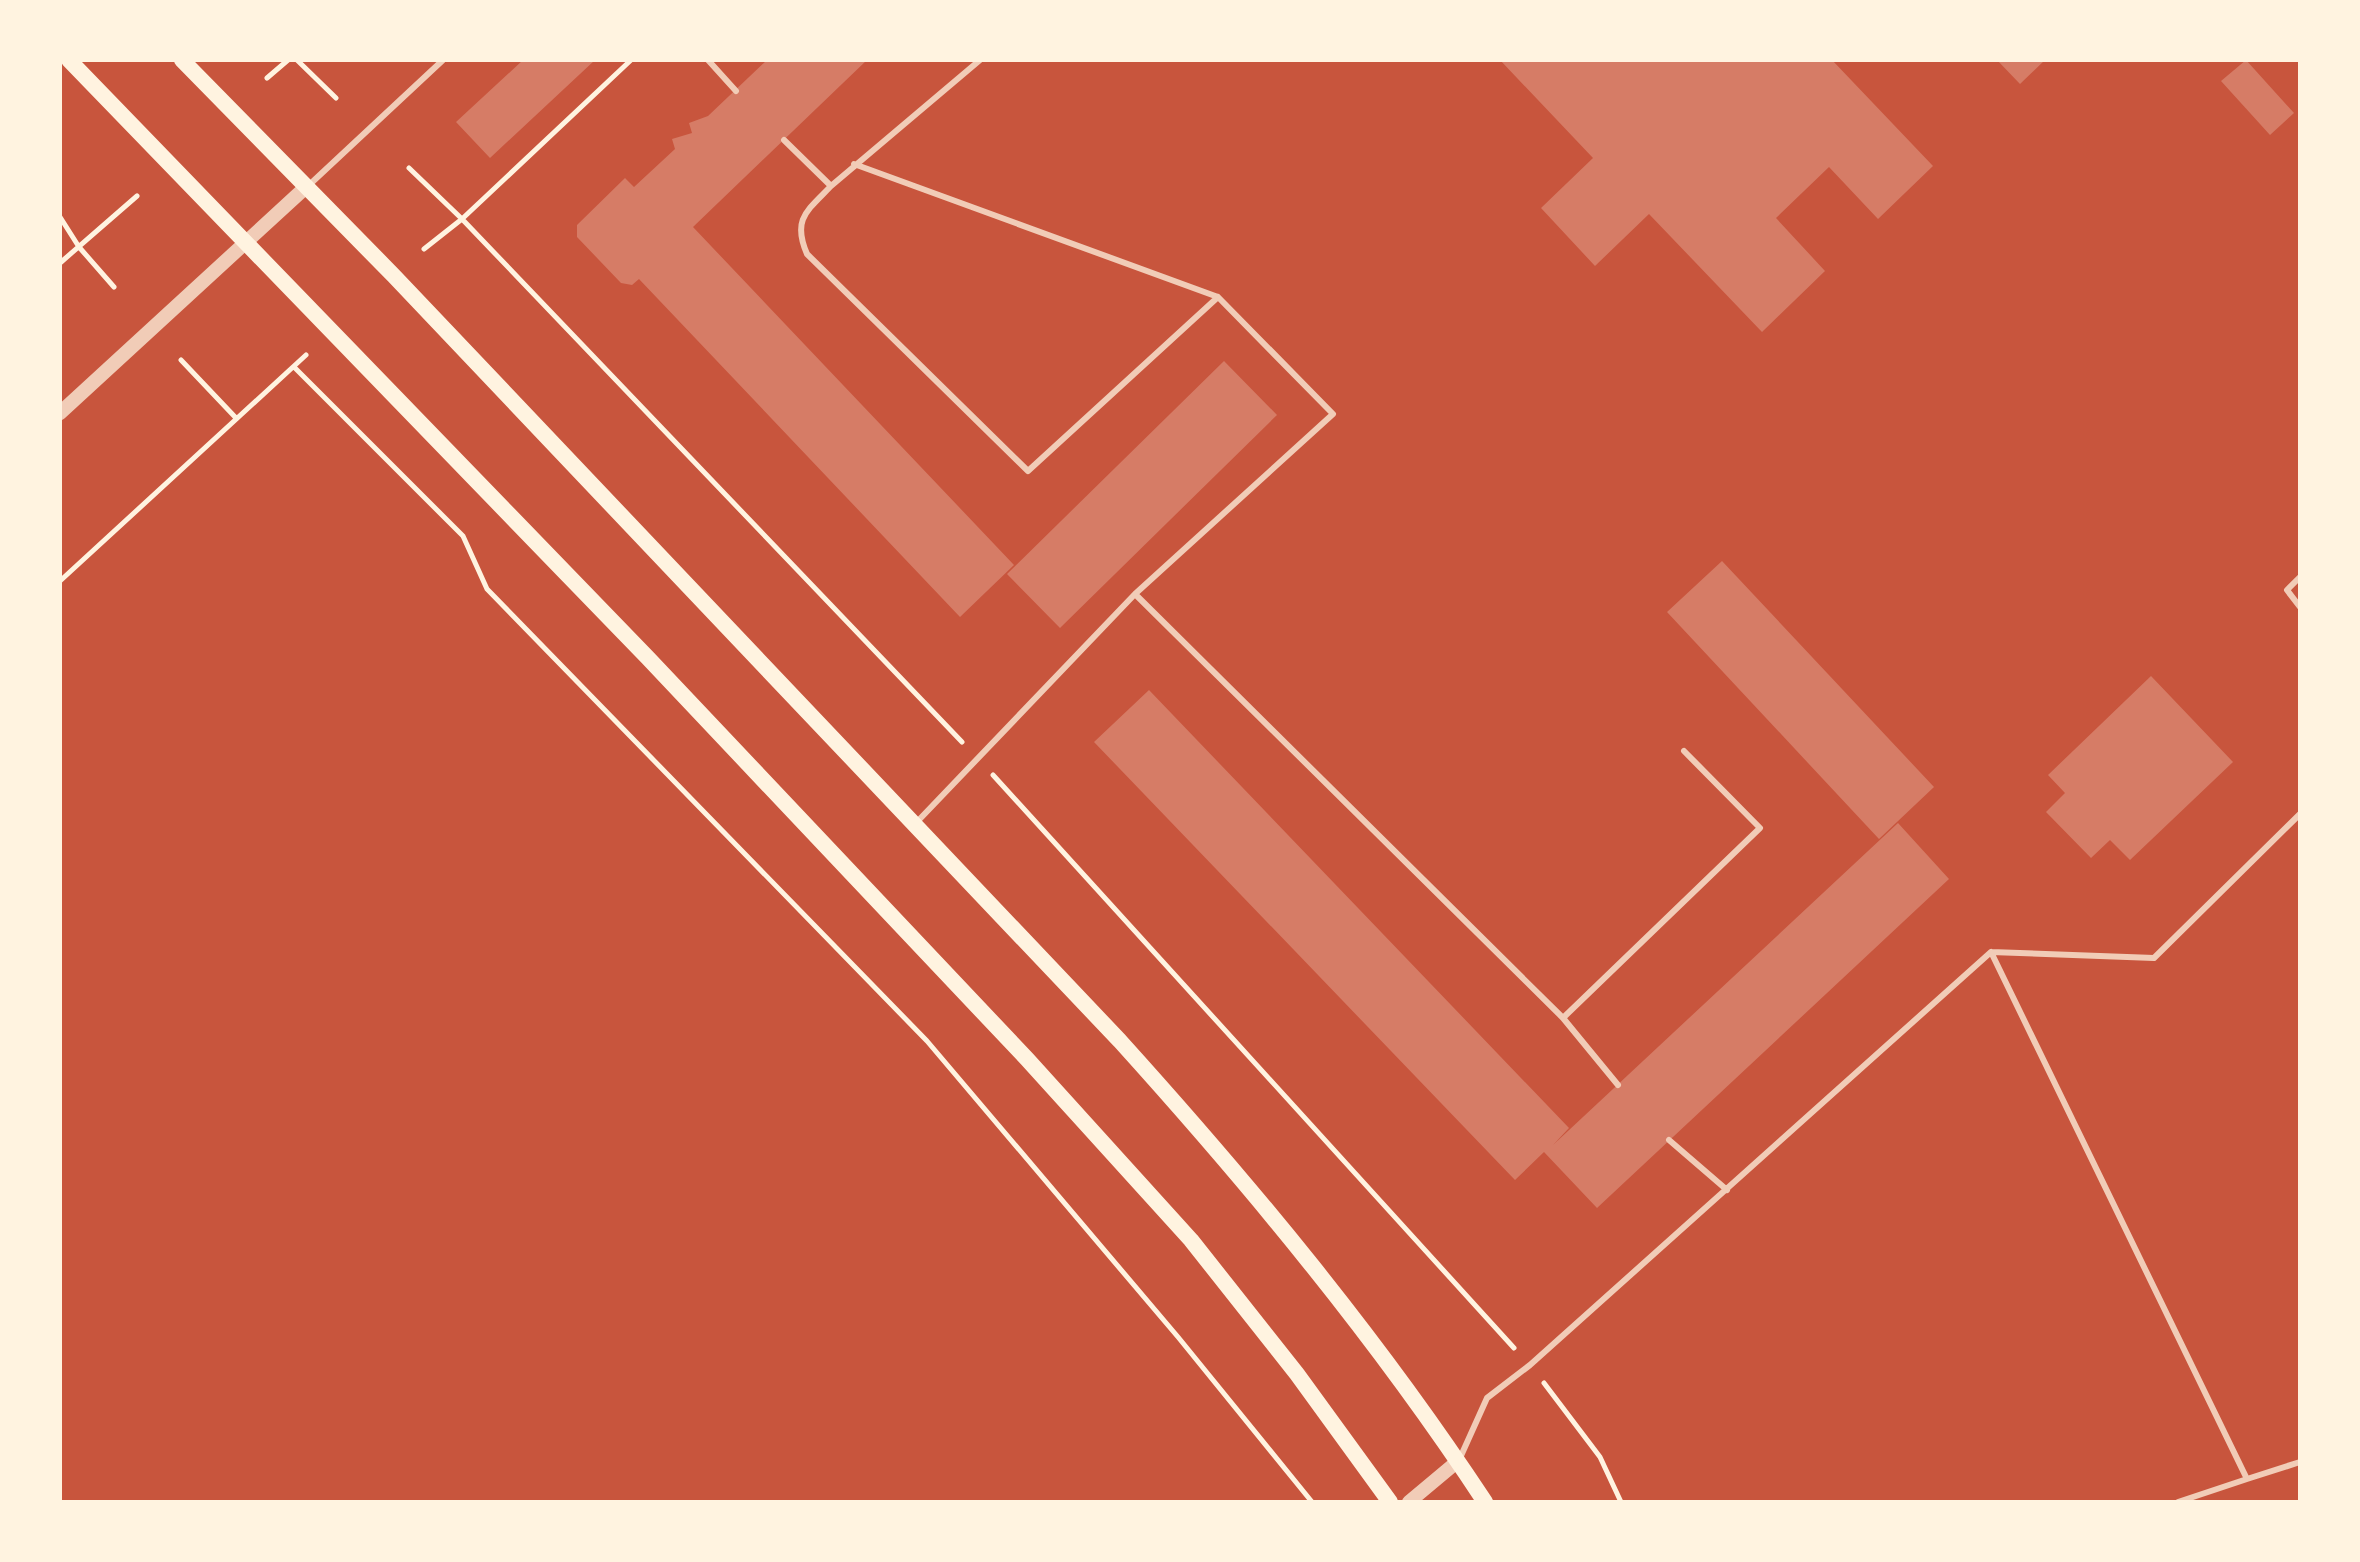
<svg xmlns="http://www.w3.org/2000/svg" width="2360" height="1562" font-family="Barlow,sans-serif">
	<rect width="100%" height="100%" fill="#c8553d"/>
	<path fill="#d67c66" d="M523 60H595L490 158 456 122Z
		M767 60H867L693 227 1014 565 960 617 639 279 632 285 621 283 577 237V225L625 178 634 187 675 149 672 139 692 133 689 123 708 116Z
		M1500 60H1832L1933 166 1878 219 1829 167 1776 218 1825 271 1762 332 1649 214 1595 266 1541 208 1593 158Z
		M1997 60H2045L2020 84Z
		M2246 60 2294 113 2270 135 2221 81Z
		M1224 361 1277 415 1060 628 1007 574Z
		M1722 561 1934 787 1879 839 1667 612Z
		M2151 676 2233 762 2130 860 2110 840 2091 858 2046 812 2065 793 2048 775Z
		M1149 690 1569 1128 1553 1145 1898 823 1949 879 1597 1208 1544 1152 1515 1180 1094 742Z"/>
	<g fill="none" stroke-linecap="round" stroke-linejoin="round">
		<path stroke="#fff3e0" stroke-width="5" d="M297 60 336 98
			M267 78 288 60
			M409 168 462 219 631 60
			M60 217 79 247 114 287
			M424 249 462 219 962 742
			M60 263 137 196
			M181 360 236 418
			M294 367 463 536 487 589 927 1041 1178 1337 1312 1502
			M60 581 306 355
			M993 775 1514 1348
			M1544 1383 1600 1457 1621 1502"/>
		<path stroke="#f1ccb7" stroke-width="6" d="M708 60 736 91
			M784 140 831 186 980 60
			M854 164 1218 297 1333 414 1135 594 915 824
			M308 186 443 60
			M831 186C807 211 792 219 807 254L1028 471 1218 297
			M2300 577 2287 590 2300 607
			M1135 594 1563 1018
			M1991 952 2247 1479 2178 1502
			M1618 1085 1563 1018 1760 828 1684 751
			M1669 1140 1727 1190
			M1460 1458 1487 1398 1530 1365 1991 952 2154 958 2300 814
			M2247 1479 2300 1462"/>
		<path stroke="#f1ccb7" stroke-width="14" d="M60 413 306 187
			M1409 1502 1458 1461"/>
		<path stroke="#fff3e0" stroke-width="16" d="M69 60 648 658 1027 1059 1191 1240 1297 1374 1390 1502
			M182 60 394 276 1120 1041C1251 1186 1377 1338 1485 1502"/>
	</g>
	<rect width="2360" height="1562" fill="none" stroke="#fff3e0" stroke-width="124"/>
</svg>
